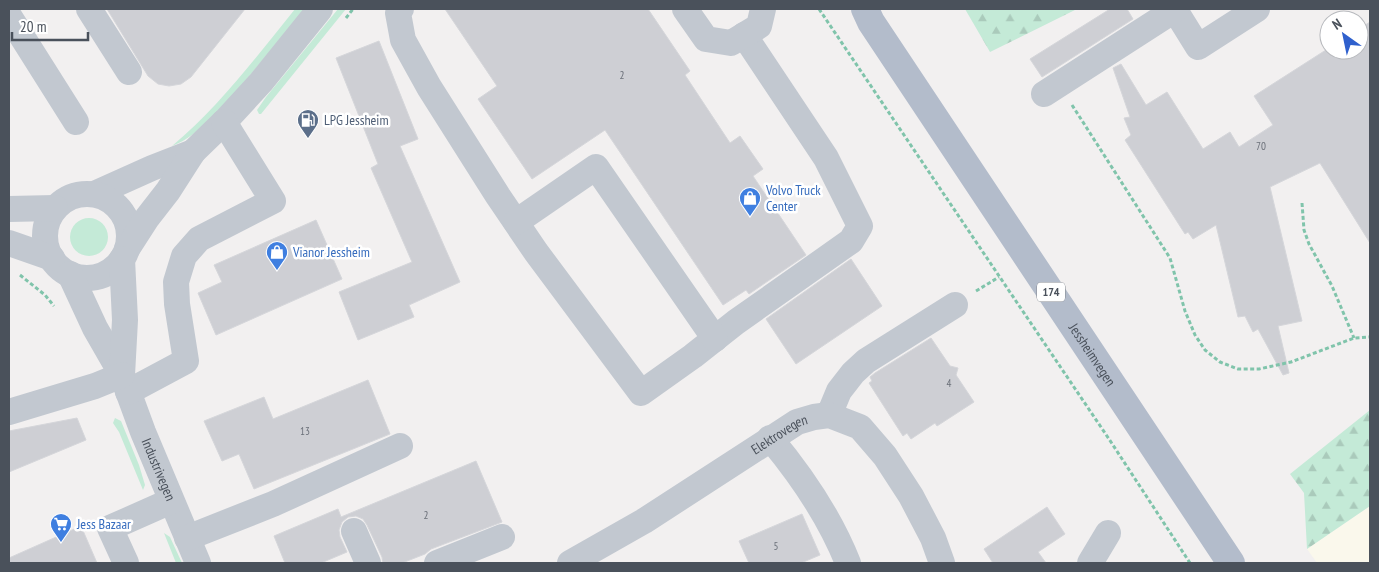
<svg xmlns="http://www.w3.org/2000/svg" width="1379" height="572" font-family="'PT Sans Narrow',sans-serif">
	<defs>
		<pattern id="forest-firs" width="22" height="20" patternUnits="userSpaceOnUse" patternTransform="scale(1.25)"><rect width="22" height="20" fill="#c4ead7"/><path d="M5 1l3.5 6h-7zM16 11l3.5 6h-7z" fill="#aacabb"/></pattern>
	</defs>
	<rect width="100%" height="100%" fill="#f2f0f0"/>
	<path fill="#faf8ec" d="M1370 506V563H1317L1307 549Z"/>
	<path fill="#c4ead7" d="M295 9H305C286 33 266 56 246 80 227 101 200 136 172 146 219 107 257 56 295 9Z
		M338 9H346L261 114H259L257 110 266 97Z
		M70 237a19 19 0 1 1 38 0a19 19 0 1 1-38 0Z
		M115 418 121 421 139 465 145 485 143 490 119 432 113 423Z
		M164 533 170 537 182 563H176Z"/>
	<path fill="url(#forest-firs)" d="M965 9H1077L990 52Z
		M1370 410V506L1307 549 1304 493 1290 474Z"/>
	<path fill="#cecfd4" stroke="#d5d6da" d="M107 9H245L191 77 181 84 169 86 158 84 148 76Z
		M445 9H648L690 71 685 75 730 143 740 136 763 169 753 176 806 255 749 294 746 290 723 305 605 130 532 179 478 99 497 86Z
		M1110 9H1127L1133 19 1042 77 1030 59Z
		M1370 22V243L1320 163 1270 187 1302 321 1278 326 1289 373 1283 375 1258 329 1253 332 1245 316 1238 317 1216 225 1193 239 1188 232 1185 234 1125 140 1131 135 1124 118 1130 117 1113 68 1121 64 1146 105 1167 92 1203 149 1230 132 1239 147 1273 125 1254 96 1329 48V50H1359V29Z
		M379 41 418 139 400 146 460 282 409 305 414 317 358 340 339 292 412 262 371 168 378 164 336 58Z
		M316 220 342 279 216 335 198 293 222 282 214 265Z
		M851 259 882 306 796 364 766 319Z
		M931 338 950 366 958 368 956 375 974 402 937 426 935 423 911 439 907 433 903 436 869 383 872 381 870 377 875 373Z
		M368 380 390 434 254 489 239 454 222 461 204 421 264 397 273 419Z
		M77 418 86 440 9 472V431Z
		M476 461 502 522 431 549 425 554 402 563H383L382 557 367 525 363 519 356 516 348 517 342 522 339 530 340 537 347 552 321 563H285L274 536 338 509 341 517Z
		M1047 507 1065 534 1038 552 1046 563H993L984 549Z
		M802 514 820 555 801 563H749L739 541Z
		M81 526 97 563H9V558Z"/>
	<g fill="none" stroke-linecap="round" stroke-linejoin="round">
		<path stroke="#80c4ab" stroke-width="3" stroke-dasharray="4 2.5" stroke-linecap="butt" d="M819 9 1109 439 1190 563
			M346 18 353 9
			M1072 105 1170 258 1185 311 1195 335 1205 350 1220 362 1238 369H1259L1291 362 1354 338 1370 337
			M1302 203 1304 230 1309 244 1332 286 1354 338
			M20 275 45 295 54 306
			M976 291 999 277"/>
		<g stroke="#c2c8d0" stroke-width="26">
			<path d="M89 9 129 72"/>
			<path d="M401 9 398 13 403 40 429 87 498 196 536 252 641 393 693 356 736 322 851 241 860 226 826 158 744 35"/>
			<path d="M685 9 706 39 731 43 759 26 763 9"/>
			<path d="M1175 10 1198 47 1257 9"/>
			<path d="M9 16 76 122"/>
			<path d="M1044 94 1176 9"/>
			<path d="M94 194 152 168 193 152"/>
			<circle cx="87" cy="236" r="42"/>
			<path d="M9 209 55 208"/>
			<path d="M516 222 596 167 715 339"/>
			<path d="M9 243 52 258"/>
			<path d="M127 249 147 218 168 191 193 152 227 119 261 82 320 9"/>
			<path id="s1" d="M70 274 95 328 122 375 143 432 198 563"/>
			<path d="M122 375 125 320 122 259"/>
			<path d="M128 392 186 361 177 304 176 282 184 256 199 239 273 201 224 122"/>
			<path d="M9 412 95 386 122 375"/>
			<path d="M829 415 839 391 853 373 866 361 955 305"/>
			<path d="M770 438C801 475 830 518 848 563"/>
			<path d="M354 531 368 563"/>
			<path d="M187 538 273 504 400 446"/>
			<path d="M126 563 110 528 171 501"/>
			<path d="M437 563 502 537"/>
			<path id="s2" d="M570 563 644 521 797 422 814 417 829 415 860 427 885 456 911 496 933 538 942 563"/>
			<path d="M1090 563 1108 533"/>
		</g>
		<path stroke="#b3bccb" stroke-width="28" id="s3" d="M865 9 871 22 1231 563"/>
	</g>
	<defs>
		<g id="fuel-pin" transform="scale(1.125)"><path d="M0 17L-7.5 6A9.5 9.5 0 1 1 7.5 6Z" fill="#5c6f8a" stroke="#fff"/><path d="M-5.5-6h7V0h2V4h1.3V-2.5L3-4.5l.8-.8L6-3V5H2.5V1h-1V6h-7ZM-4.2-4.7v3.2H.2V-4.7Z" fill="#fff"/></g>
		<g id="shop-pin" transform="scale(1.125)"><path d="M0 17L-7.5 6A9.5 9.5 0 1 1 7.5 6Z" fill="#3f7fe0" stroke="#fff"/><path d="M-5-2.5h2.3a2.7 3.5 0 0 1 5.4 0H5L5.5 6h-11ZM-1.5-2.5h3a1.5 2.3 0 0 0-3 0Z" fill="#fff"/></g>
		<g id="supermarket-pin" transform="scale(1.125)"><path d="M0 17L-7.5 6A9.5 9.5 0 1 1 7.5 6Z" fill="#3f7fe0" stroke="#fff"/><path d="M-6-5.5h2.5l.6 2H6L4.5 2H-2.5L-4.4-4H-6ZM-1.5 3.2a1.3 1.3 0 1 0 .1 0ZM3 3.2a1.3 1.3 0 1 0 .1 0Z" fill="#fff"/></g>
	</defs>
	<g fill-rule="evenodd">
		<use href="#fuel-pin" x="308" y="120"/>
		<use href="#shop-pin" x="750" y="198"/>
		<use href="#shop-pin" x="277" y="252"/>
		<use href="#supermarket-pin" x="61" y="524"/>
	</g>
	<g text-anchor="middle" stroke-width="5" stroke-linejoin="round" paint-order="stroke">
		<g font-size="11" fill="#6b7079">
			<text x="622" y="79">2</text>
			<text x="1261" y="150">70</text>
			<text x="949" y="387">4</text>
			<text x="305" y="435">13</text>
			<text x="426" y="519">2</text>
			<text x="776" y="550">5</text>
		</g>
		<rect fill="#fff" stroke="#80858c" stroke-width="1" x="1037" y="282.5" width="28" height="19" rx="4"/>
		<g font-size="12" font-weight="bold" fill="#4a515b">
			<text x="1051" y="296">174</text>
		</g>
		<g font-size="14" fill="#4e5e75" stroke="#fff" text-anchor="start">
			<text x="324" y="125">LPG Jessheim</text>
		</g>
		<g font-size="14" fill="#366cbe" stroke="#fff" text-anchor="start">
			<text x="766" y="195">Volvo Truck<tspan x="766" dy="16">Center</tspan></text>
			<text x="293" y="257">Vianor Jessheim</text>
			<text x="77" y="529">Jess Bazaar</text>
		</g>
		<g font-size="14" fill="#4a515b" stroke="#fff">
			<text dy="5" stroke="none"><textPath href="#s3" startOffset="414">Jessheimvegen</textPath></text>
			<text dy="5" stroke="none"><textPath href="#s2" startOffset="246">Elektrovegen</textPath></text>
			<text dy="5" stroke="none"><textPath href="#s1" startOffset="215">Industrivegen</textPath></text>
		</g>
	</g>
	<rect width="1379" height="572" fill="none" stroke="#4a515b" stroke-width="20"/>
	<g transform="translate(1344 35) rotate(327)"><circle r="24" fill="#ffffff" stroke="#b7b9bd"/>
	<path d="M0-4L9 19L0 12L-9 19Z" fill="#2f60cd"/>
	<text y="-8" font-size="14" font-weight="bold" text-anchor="middle" fill="#4a515b">N</text>
	</g>
	<path d="M12 32v8h76v-8" fill="none" stroke="#4a515b" stroke-width="2.5"/>
	<text x="20" y="32" font-size="15" fill="#4a515b" stroke="#ffffff" stroke-width="4" paint-order="stroke">20 m</text>
</svg>
